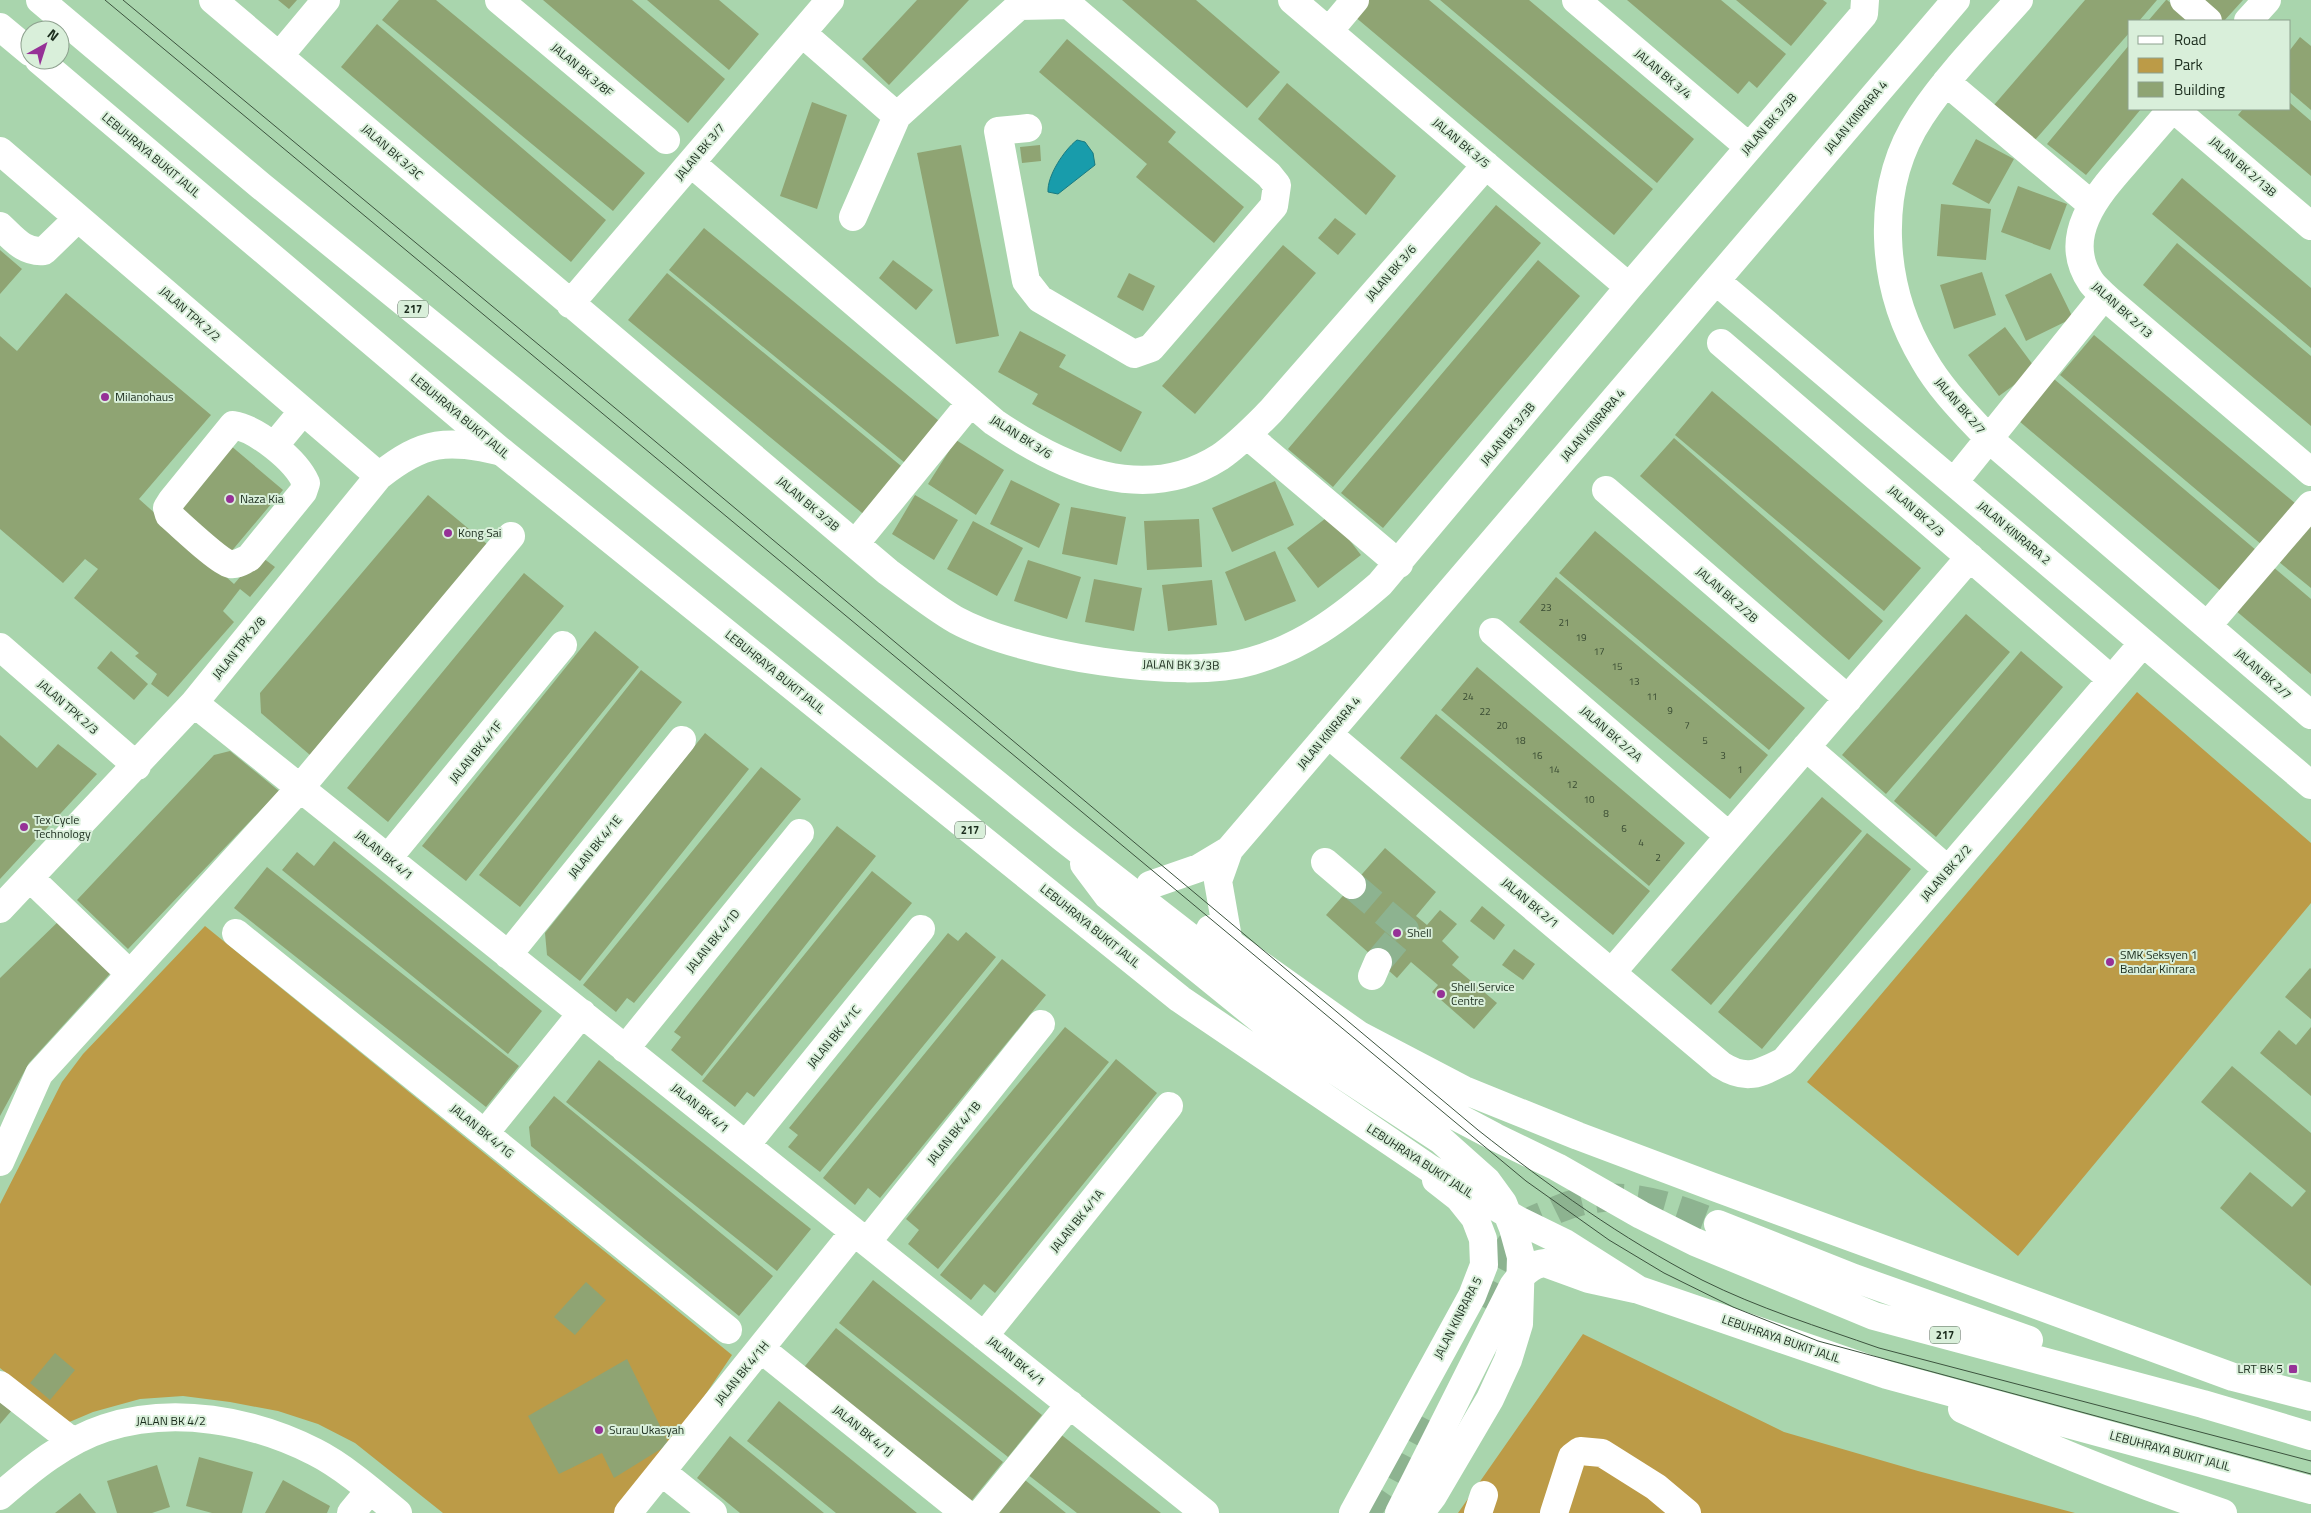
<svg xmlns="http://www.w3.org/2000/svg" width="2311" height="1513" font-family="'Titillium Web',sans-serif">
	<rect width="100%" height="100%" fill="#a9d5ad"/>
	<path fill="#bc9b47" d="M2137 692 2311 843V903L2018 1256 1807 1082Z
		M205 926 732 1355 626 1513H443L355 1443 318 1424 278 1411 230 1402 183 1396 140 1399 93 1412 67 1423 0 1368V1204L62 1082 83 1054Z
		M1583 1334 1784 1432 1918 1471 2075 1513H1458Z"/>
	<path fill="#189cab" stroke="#197a80" d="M1077 140 1085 142 1093 153 1095 165 1058 194 1048 192C1047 176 1064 150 1077 140Z"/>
	<path fill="#8fa473" d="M278 0H297L289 9Z
		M399 0H436L645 173 613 211 382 20Z
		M543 0H632L725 79 688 123Z
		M647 0H719L759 34 729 70Z
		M917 0H969L889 85 862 59Z
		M1122 0H1196L1280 72 1247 108Z
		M1367 0H1429L1653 189 1614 235 1354 16Z
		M1440 0H1529L1694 139 1657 183Z
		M1627 0H1721L1786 54 1757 88 1749 81 1738 94Z
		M1736 0H1823L1827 3 1791 46Z
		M2085 0H2157L2139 21H2130V32L2035 140 1994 105Z
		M2166 0H2167L2193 21H2148Z
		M2195 0H2243L2224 21H2220Z
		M377 24 606 220 571 262 341 67Z
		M2300 37 2311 46V110L2290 92V50Z
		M1067 39 1176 132 1168 142 1244 207 1214 243 1136 177 1147 164 1039 72Z
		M2130 44V109H2141L2086 175 2047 144Z
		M1287 83 1396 176 1366 215 1258 119Z
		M812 102 847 115 817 209 780 196Z
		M2290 103 2311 121V176L2238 115 2243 109H2290Z
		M1976 139 2014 159 1989 204 1952 184Z
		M961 145 999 336 956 344 917 153Z
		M1040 145 1041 161 1022 163 1020 147Z
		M2182 178 2311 288V348L2152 214Z
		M2018 186 2067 204 2050 250 2001 232Z
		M1941 204 1991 209 1986 260 1937 256Z
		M1496 205 1541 243 1333 487 1288 449Z
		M1335 218 1356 234 1338 255 1318 238Z
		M704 228 944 425 910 467 669 270Z
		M2177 243 2311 356V426L2143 285Z
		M1283 245 1316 273 1195 414 1162 386Z
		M0 250 22 269 0 294Z
		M893 260 933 290 916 310 879 278Z
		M1538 260 1580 296 1383 528 1341 493Z
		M1982 272 1996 315 1954 329 1940 285Z
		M667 273 906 470 867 517 628 320Z
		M1129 273 1155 286 1143 311 1117 297Z
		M2051 273 2073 318 2026 341 2005 295Z
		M66 293 211 415 139 499 234 584 259 555 275 567 250 597 240 589 223 611 234 622 168 697 151 684 157 674 135 656 139 653 74 598 98 569 85 559 63 583 0 529V336L17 351Z
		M2005 327 2036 369 1999 396 1968 355Z
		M1020 331 1066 355 1059 367 1142 412 1121 452 1032 404 1038 394 998 372Z
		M2094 335 2302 509 2268 550 2060 375Z
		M2054 379 2263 556 2228 597 2019 421Z
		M1712 391 1921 568 1884 611 1675 435Z
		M1674 438 1883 621 1849 660 1640 476Z
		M956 440 1004 470 976 515 928 484Z
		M230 445 283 490 230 553 177 508Z
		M1011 480 1060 504 1039 548 990 524Z
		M1275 481 1294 525 1232 552 1212 508Z
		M428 495 487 544 310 755 261 713 260 693Z
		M915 495 958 520 934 560 892 534Z
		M1071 507 1126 517 1117 565 1062 554Z
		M1330 515 1361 555 1318 588 1287 548Z
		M1199 519 1202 567 1147 570 1144 521Z
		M973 521 1023 548 997 596 947 569Z
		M2311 524V588L2279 562Z
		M1595 531 1805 708 1769 750 1559 573Z
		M1275 551 1296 601 1245 621 1225 572Z
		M1028 560 1081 577 1067 619 1014 601Z
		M2272 566 2311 599V674L2235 610Z
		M524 573 564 606 388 822 347 788Z
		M1556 577 1768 755 1730 799 1519 622Z
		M1094 579 1142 588 1134 631 1085 622Z
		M1212 580 1217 625 1168 631 1162 585Z
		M1966 614 2010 652 1886 794 1842 755Z
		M595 631 639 667 466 881 422 846Z
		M111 651 148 684 134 700 97 668Z
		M2021 651 2063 687 1936 837 1894 801Z
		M1477 667 1685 843 1649 886 1441 710Z
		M641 670 682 702 520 907 479 875Z
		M1436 714 1650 891 1613 935 1400 758Z
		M705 733 749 769 580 981 547 955 545 933Z
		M0 735 37 768 58 744 97 774 0 879Z
		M230 751 279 791 128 949 77 900 214 755Z
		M761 767 801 799 634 1003 627 998 616 1012 583 985Z
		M1822 797 1862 831 1711 1005 1671 970Z
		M837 826 876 856 702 1076 671 1050 681 1037 674 1032Z
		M1867 833 1911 869 1762 1049 1718 1012Z
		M334 841 542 1011 508 1054 282 870 297 852 314 866Z
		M1385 848 1436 892 1416 916 1427 925 1440 910 1457 924 1442 941 1459 957 1452 965 1497 1003 1474 1029 1432 992 1438 985 1411 962 1397 978 1326 915Z
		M267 867 519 1066 486 1107 234 908Z
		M872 871 912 903 754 1097 747 1092 735 1107 702 1081Z
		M1482 906 1505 925 1494 940 1470 921Z
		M64 916 117 966 29 1063 0 1116V978Z
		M966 932 996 957 820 1172 788 1147 798 1135 789 1128 948 933 958 941Z
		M1514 949 1535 964 1523 980 1502 965Z
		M1002 959 1046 995 880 1198 868 1188 855 1205 823 1178Z
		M2310 968 2311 969V1019L2285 997Z
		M1065 1027 1109 1062 938 1269 908 1244 919 1230 906 1219Z
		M2311 1027V1096L2260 1053 2279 1030 2296 1045Z
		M1116 1059 1157 1093 995 1293 984 1284 971 1300 940 1275Z
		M599 1060 811 1229 777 1271 566 1102Z
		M2232 1066 2311 1133V1286L2220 1208 2250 1172 2292 1207 2306 1191 2201 1102Z
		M554 1096 773 1276 739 1316 531 1146 529 1127Z
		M873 1280 1042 1415 1008 1457 839 1323Z
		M586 1282 606 1300 575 1335 554 1317Z
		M836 1328 1003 1462 969 1504 801 1371Z
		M55 1353 75 1370 50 1400 30 1383Z
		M627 1359 669 1444 614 1478 602 1453 559 1474 528 1416Z
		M0 1399 13 1409 0 1424Z
		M779 1401 900 1499 917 1513H836L777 1465 747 1441Z
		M1059 1433 1161 1513H1077L1027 1474Z
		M730 1436 757 1458 824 1513H740L723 1499 697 1478Z
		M199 1457 253 1472 242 1513H212L186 1506Z
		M157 1465 170 1507 152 1513H117L107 1481Z
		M283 1480 330 1506 327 1513H265Z
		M1025 1480 1066 1513H998Z
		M80 1493 96 1513H55Z"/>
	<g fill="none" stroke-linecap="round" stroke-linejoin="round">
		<path stroke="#8db390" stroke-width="28" stroke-dasharray="28 14" stroke-linecap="butt" d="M1352 885 1405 930 1378 962"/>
		<path stroke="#8db390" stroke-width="28" stroke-dasharray="28 14" stroke-linecap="butt" d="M1479 1305C1491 1282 1510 1236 1531 1221 1538 1217 1548 1214 1556 1210 1614 1185 1662 1202 1718 1224
			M1366 1513 1384 1487 1421 1416"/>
		<path stroke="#fff" stroke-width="28" d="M213 0 888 572C910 588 932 606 956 620 1020 655 1182 682 1252 661 1302 647 1341 618 1380 584L1629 287 1864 14 1865 0
			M499 0 666 140
			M1292 0 1629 287
			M1576 0 1749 147
			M2019 0C1986 37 1949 74 1921 116 1873 188 1880 287 1924 360 1941 390 1966 414 1989 439L2311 715
			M2184 0 2208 21
			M2248 21 2267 0
			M1329 31 1355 0
			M802 33 897 116
			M280 55 326 0
			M1946 82 2092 205
			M2172 109C2157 126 2142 144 2127 161 2098 194 2060 236 2091 282 2096 289 2104 295 2110 301L2311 472
			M2174 109 2311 226
			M0 151 379 476
			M691 163 994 422C1061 468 1143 506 1220 457 1239 444 1255 427 1271 411L1486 165
			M853 217 897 116 1019 6 1069 5 1269 175 1277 185 1274 206 1151 348 1134 354 1040 299 1026 281 998 131 1028 128
			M0 226C14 239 24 253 44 251L78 218
			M1716 281 2311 785
			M570 304 830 0
			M1721 343 2111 679
			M233 425C257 429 296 460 306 483L303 492 249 558C242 561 238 565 230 564 218 561 181 525 169 515L167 508 172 500Z
			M1247 435 1399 564
			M274 446 303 411
			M1954 482 2104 296
			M1606 490 1848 699
			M855 544 971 402
			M2207 626 2311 505
			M1493 632 1729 836
			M0 647 137 766
			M194 703 1205 1513
			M1328 734 1721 1065C1746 1081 1759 1074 1784 1061L2143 643
			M1806 747 1948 870
			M388 858 563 645
			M1325 862 1352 885
			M30 878 130 974
			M1150 885 1199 868 1229 850 1956 0
			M0 909 194 703 379 476C424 440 447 439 502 452
			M236 933 728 1330
			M1229 944 1218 881 1229 850
			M508 955 682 740
			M1612 972 1970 557
			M1372 976 1378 962
			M625 1049 800 833
			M485 1133 582 1013
			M746 1145 921 929
			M0 1162 39 1074 300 788 511 536
			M867 1242 1041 1024
			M984 1336 1169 1106
			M761 1349 965 1513
			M0 1385 73 1442
			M662 1472 713 1513
			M0 1496C31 1469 65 1441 105 1428 173 1406 252 1420 315 1452 343 1466 374 1493 398 1513
			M351 1513 370 1490
			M628 1513 854 1232
			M981 1513 1070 1404
			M1478 1513 1484 1495
			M1554 1513 1572 1457 1580 1451 1602 1453 1656 1487 1687 1513"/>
		<path stroke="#fff" stroke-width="28" d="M1353 1513 1472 1296 1484 1265 1483 1239 1475 1218 1459 1198 1436 1180
			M1399 1513 1513 1286C1521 1275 1531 1264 1545 1263L1589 1279 1635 1289"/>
		<path stroke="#fff" stroke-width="28" d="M40 0 261 186 1064 839 1273 1002 1389 1081 1495 1137 1557 1167 1641 1215 1695 1242 1874 1316 2203 1404 2311 1436
			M0 27 30 52
			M39 60 502 452 1180 999 1429 1168 1518 1220 1565 1243 1639 1290 1887 1375 2311 1490
			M1084 864 1108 896 1272 1029 1441 1140 1487 1181 1503 1203 1513 1228 1521 1257 1519 1324 1508 1360 1490 1399 1433 1496 1420 1513
			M1210 929 1359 1035 1464 1090 1578 1136 1711 1186 2233 1377 2311 1397
			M1718 1224 1854 1278 2029 1340
			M1962 1409C2047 1448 2134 1483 2223 1513"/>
		<path stroke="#3c533e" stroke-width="1" d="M105 0 1526 1181 1609 1240 1664 1273 1733 1307 1818 1341 2311 1474
			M123 0 650 437 1478 1130C1549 1186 1621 1238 1702 1280 1758 1308 1819 1327 1879 1348L2311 1461"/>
	</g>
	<g fill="#963197" stroke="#d9efda" stroke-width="2">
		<circle cx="105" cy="397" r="5"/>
		<circle cx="230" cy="499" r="5"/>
		<circle cx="448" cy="533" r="5"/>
		<circle cx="24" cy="827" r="5"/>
		<circle cx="1397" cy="933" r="5"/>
		<circle cx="2110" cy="962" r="5"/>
		<circle cx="1441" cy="994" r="5"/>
		<rect x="2288" y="1364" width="10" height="10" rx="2.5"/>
		<circle cx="599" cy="1430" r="5"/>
	</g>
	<g text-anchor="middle" stroke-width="4" stroke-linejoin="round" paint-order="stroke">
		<g font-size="10" fill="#384a32">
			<text x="1546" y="611">23</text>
			<text x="1564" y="626">21</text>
			<text x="1581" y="641">19</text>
			<text x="1599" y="655">17</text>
			<text x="1617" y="670">15</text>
			<text x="1634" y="685">13</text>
			<text x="1468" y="700">24</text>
			<text x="1652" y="700">11</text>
			<text x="1670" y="714">9</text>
			<text x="1485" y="715">22</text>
			<text x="1502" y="729">20</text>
			<text x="1687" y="729">7</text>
			<text x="1520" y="744">18</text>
			<text x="1705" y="744">5</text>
			<text x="1537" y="759">16</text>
			<text x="1723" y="759">3</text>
			<text x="1554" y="773">14</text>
			<text x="1740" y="773">1</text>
			<text x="1572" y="788">12</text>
			<text x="1589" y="803">10</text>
			<text x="1606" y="817">8</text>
			<text x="1624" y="832">6</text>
			<text x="1641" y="846">4</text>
			<text x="1658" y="861">2</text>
		</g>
		<g fill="#d9efda" stroke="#546656" stroke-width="1">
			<rect x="398" y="300.5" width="30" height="17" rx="4"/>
			<rect x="955" y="821.5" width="30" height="17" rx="4"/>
			<rect x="1930" y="1326.5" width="30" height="17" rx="4"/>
		</g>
		<g font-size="11" font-weight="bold" fill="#1b2c1d">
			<text x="413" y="313">217</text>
			<text x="970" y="834">217</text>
			<text x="1945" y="1339">217</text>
		</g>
		<g font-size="12" fill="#1b2c1d" stroke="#d9efda">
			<text transform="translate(582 70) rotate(40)" y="4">JALAN BK 3/8F</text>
			<text transform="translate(1663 74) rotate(40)" y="4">JALAN BK 3/4</text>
			<text transform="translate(1856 117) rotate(-50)" y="4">JALAN KINRARA 4</text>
			<text transform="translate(1769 124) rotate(-49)" y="4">JALAN BK 3/3B</text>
			<text transform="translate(1461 143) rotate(40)" y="4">JALAN BK 3/5</text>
			<text transform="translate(392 152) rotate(41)" y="4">JALAN BK 3/3C</text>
			<text transform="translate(700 152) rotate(-50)" y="4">JALAN BK 3/7</text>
			<text transform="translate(151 155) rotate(40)" y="4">LEBUHRAYA BUKIT JALIL</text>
			<text transform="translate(2243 167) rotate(41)" y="4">JALAN BK 2/13B</text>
			<text transform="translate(1391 273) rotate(-49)" y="4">JALAN BK 3/6</text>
			<text transform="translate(2122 310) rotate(42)" y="4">JALAN BK 2/13</text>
			<text transform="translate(190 314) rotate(41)" y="4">JALAN TPK 2/2</text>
			<text transform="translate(1960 406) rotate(49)" y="4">JALAN BK 2/7</text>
			<text transform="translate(460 416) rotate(40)" y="4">LEBUHRAYA BUKIT JALIL</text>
			<text transform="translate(1593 425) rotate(-49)" y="4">JALAN KINRARA 4</text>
			<text transform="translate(1508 434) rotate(-50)" y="4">JALAN BK 3/3B</text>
			<text transform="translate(1021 437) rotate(32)" y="4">JALAN BK 3/6</text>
			<text transform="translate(808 504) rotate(40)" y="4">JALAN BK 3/3B</text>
			<text transform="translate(1916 511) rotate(41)" y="4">JALAN BK 2/3</text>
			<text transform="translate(2014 533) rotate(40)" y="4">JALAN KINRARA 2</text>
			<text transform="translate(1727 595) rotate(41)" y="4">JALAN BK 2/2B</text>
			<text transform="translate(239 648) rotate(-51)" y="4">JALAN TPK 2/8</text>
			<text transform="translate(1181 665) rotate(1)" y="4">JALAN BK 3/3B</text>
			<text transform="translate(775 672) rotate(39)" y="4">LEBUHRAYA BUKIT JALIL</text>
			<text transform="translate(2263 674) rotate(41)" y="4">JALAN BK 2/7</text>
			<text transform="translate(68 707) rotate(41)" y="4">JALAN TPK 2/3</text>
			<text transform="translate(1329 733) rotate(-50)" y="4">JALAN KINRARA 4</text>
			<text transform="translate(1611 734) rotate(41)" y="4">JALAN BK 2/2A</text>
			<text transform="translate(476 752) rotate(-51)" y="4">JALAN BK 4/1F</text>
			<text transform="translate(595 847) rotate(-51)" y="4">JALAN BK 4/1E</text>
			<text transform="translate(384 855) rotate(39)" y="4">JALAN BK 4/1</text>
			<text transform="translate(1946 873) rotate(-49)" y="4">JALAN BK 2/2</text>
			<text transform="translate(1530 903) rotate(40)" y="4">JALAN BK 2/1</text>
			<text transform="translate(1090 926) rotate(39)" y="4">LEBUHRAYA BUKIT JALIL</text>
			<text transform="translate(713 941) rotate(-51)" y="4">JALAN BK 4/1D</text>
			<text transform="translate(834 1037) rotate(-51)" y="4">JALAN BK 4/1C</text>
			<text transform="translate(700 1108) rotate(39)" y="4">JALAN BK 4/1</text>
			<text transform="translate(482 1131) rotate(39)" y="4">JALAN BK 4/1G</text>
			<text transform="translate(954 1133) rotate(-51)" y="4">JALAN BK 4/1B</text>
			<text transform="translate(1420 1161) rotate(33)" y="4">LEBUHRAYA BUKIT JALIL</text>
			<text transform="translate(1077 1221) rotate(-51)" y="4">JALAN BK 4/1A</text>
			<text transform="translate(1458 1318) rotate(-63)" y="4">JALAN KINRARA 5</text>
			<text transform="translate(1781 1339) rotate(19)" y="4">LEBUHRAYA BUKIT JALIL</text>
			<text transform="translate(1016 1361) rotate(39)" y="4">JALAN BK 4/1</text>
			<text transform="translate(742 1373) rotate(-51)" y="4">JALAN BK 4/1H</text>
			<text x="171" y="1425">JALAN BK 4/2</text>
			<text transform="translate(863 1431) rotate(39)" y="4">JALAN BK 4/1J</text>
			<text transform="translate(2170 1451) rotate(15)" y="4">LEBUHRAYA BUKIT JALIL</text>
		</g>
		<g font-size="12" fill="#1b2c1d" stroke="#d9efda" text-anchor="start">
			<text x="115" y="401">Milanohaus</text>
			<text x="240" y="503">Naza Kia</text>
			<text x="458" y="537">Kong Sai</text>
			<text x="34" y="824">Tex Cycle<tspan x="34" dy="14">Technology</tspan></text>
			<text x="1407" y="937">Shell</text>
			<text x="2120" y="959">SMK Seksyen 1<tspan x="2120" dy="14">Bandar Kinrara</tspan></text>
			<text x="1451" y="991">Shell Service<tspan x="1451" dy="14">Centre</tspan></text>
			<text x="2283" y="1373" text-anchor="end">LRT BK 5</text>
			<text x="609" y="1434">Surau Ukasyah</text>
		</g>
	</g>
	<rect x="2128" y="20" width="162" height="90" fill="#d9efda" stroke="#8da18e"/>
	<rect x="2138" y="36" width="25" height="8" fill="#ffffff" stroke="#8da18e"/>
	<text x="2174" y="45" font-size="15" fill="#1b2c1d">Road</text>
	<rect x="2138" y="58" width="25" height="15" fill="#bc9b47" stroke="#8da18e"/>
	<text x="2174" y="70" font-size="15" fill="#1b2c1d">Park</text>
	<rect x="2138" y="82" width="25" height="15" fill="#8fa473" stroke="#8da18e"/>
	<text x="2174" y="95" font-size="15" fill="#1b2c1d">Building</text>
	<g transform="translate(45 45) rotate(39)"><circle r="24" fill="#d9efda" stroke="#8da18e"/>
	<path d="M0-4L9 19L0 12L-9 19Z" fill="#963197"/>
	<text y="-8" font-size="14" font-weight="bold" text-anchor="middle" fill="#1b2c1d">N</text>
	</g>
</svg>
